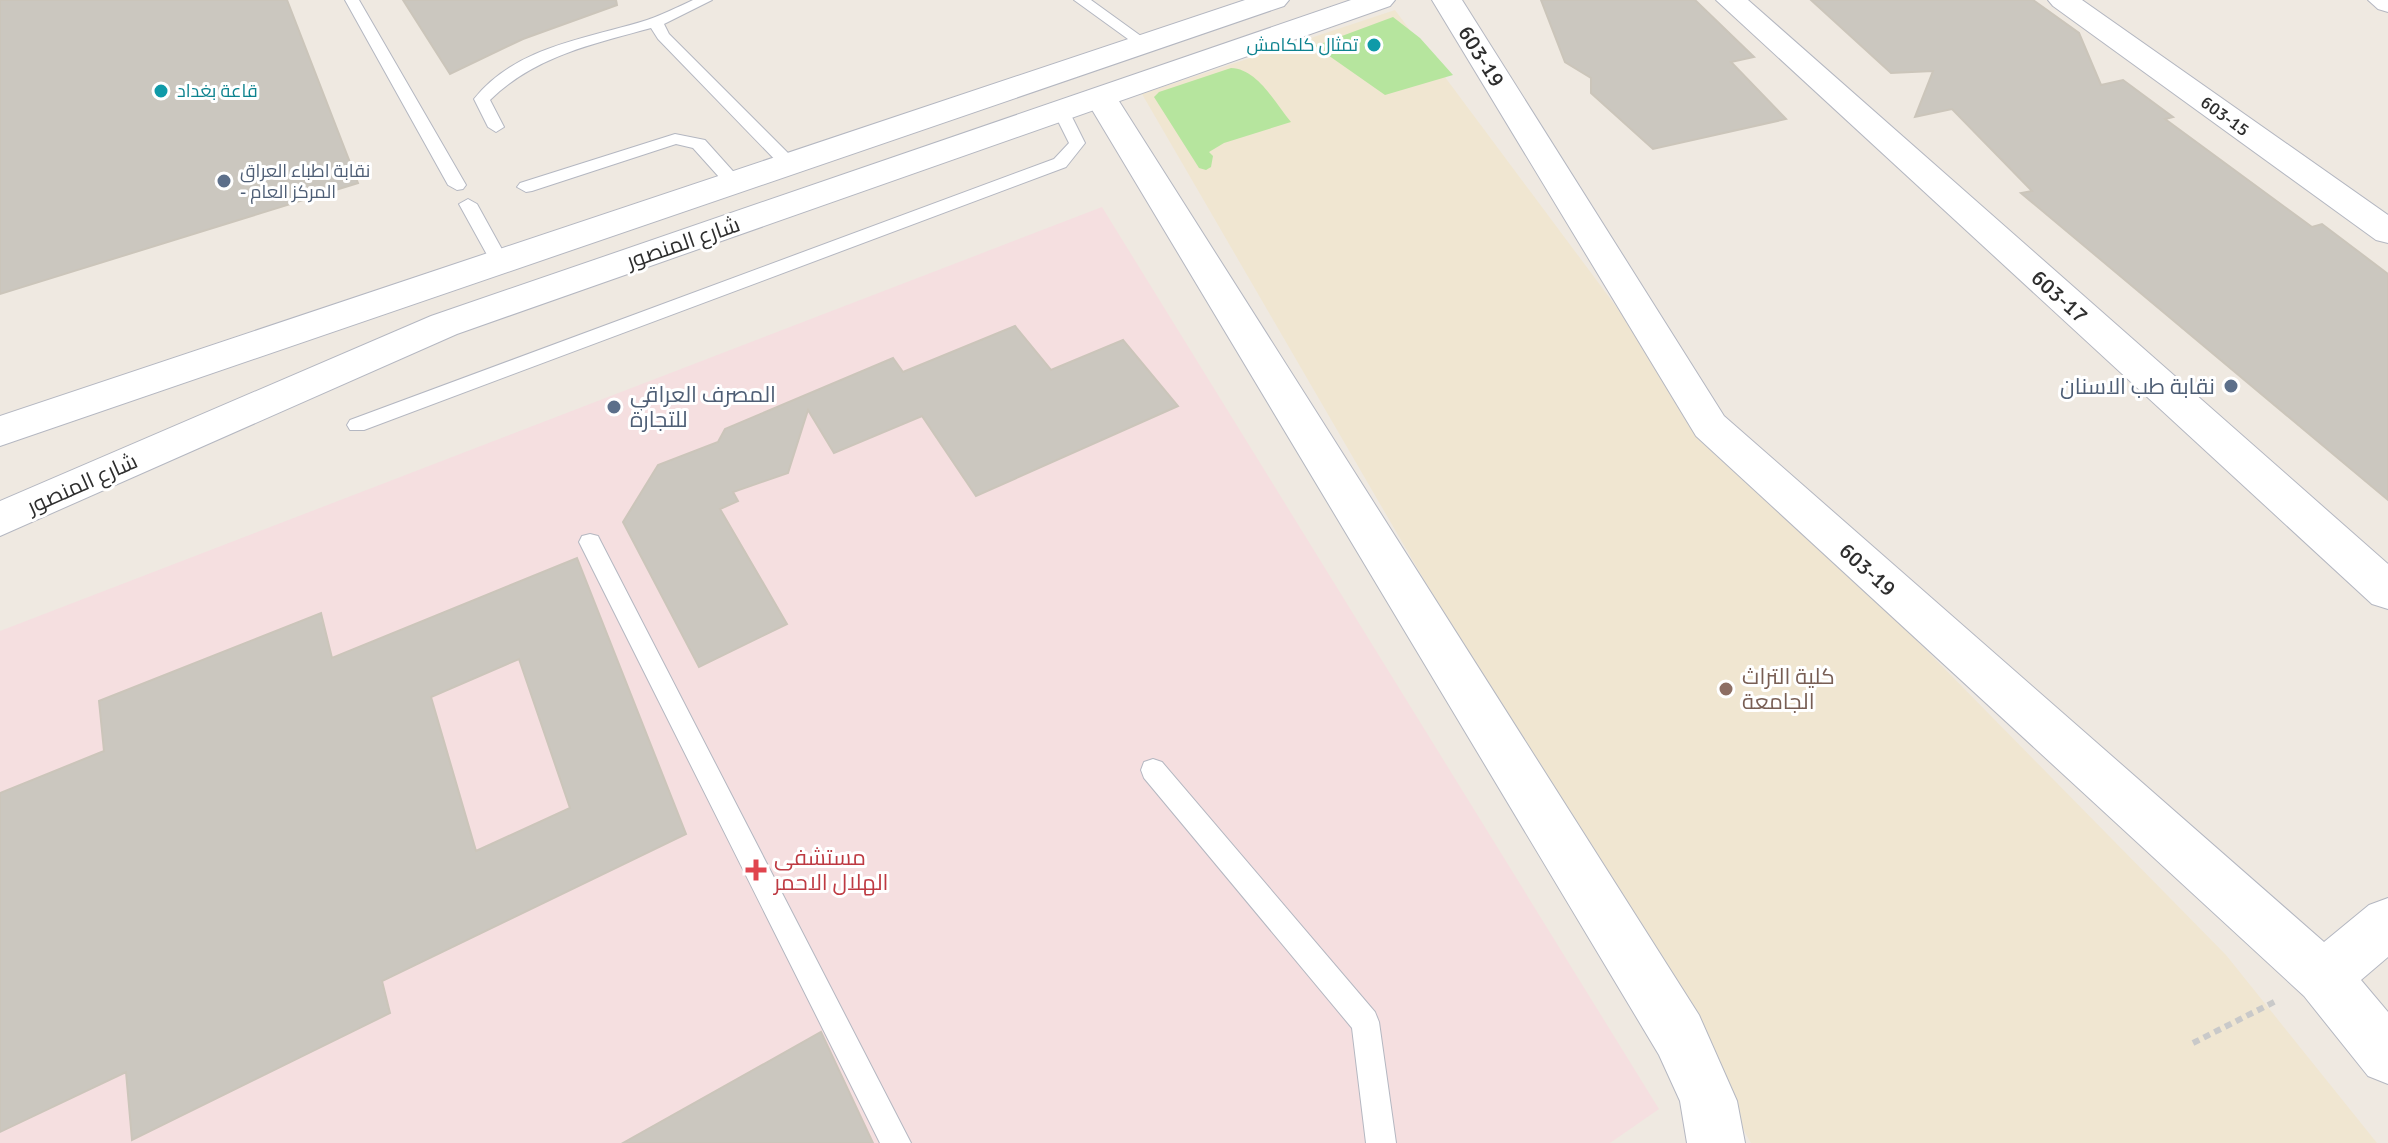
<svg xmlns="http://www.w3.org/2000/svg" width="2388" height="1143" font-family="Signika,Cairo,sans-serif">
	<rect width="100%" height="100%" fill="#efe9e1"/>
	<path fill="#f0e6d1" d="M1395 10 1703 423 2226 955 2377 1143H1751L1142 94Z"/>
	<path fill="#f5dfe0" d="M1102 207 1659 1109 1610 1143H0V631Z"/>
	<path fill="#b6e59e" d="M1393 17 1420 38 1453 75 1385 95 1315 46Z
		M1231 68C1258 69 1275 103 1291 122L1224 143 1209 152 1213 156 1211 167 1206 170 1199 168 1154 97 1159 92Z"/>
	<path fill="#cbc7bf" stroke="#cbc5ba" stroke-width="2" fill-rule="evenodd" d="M0 0H287L358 183 0 294Z
		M403 0H616L617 5 523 39 450 74Z
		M1541 0H1695L1754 57 1731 62 1786 119 1653 149 1591 93V78L1565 62Z
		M1811 0H2033L2079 33 2101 85 2123 80 2173 117 2165 119 2312 227 2322 224 2388 274V500L2021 193 2032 191 1952 109 1915 117 1933 71 1891 73Z
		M1015 326 1051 370 1123 340 1178 406 976 496 922 416 834 453 808 410 788 473 733 492 738 501 720 509 787 624 699 667 623 522 658 465 718 442 725 429 893 358 903 372Z
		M577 558 686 834 382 981 390 1013 132 1140 126 1072 0 1132V793L104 751 99 701 321 613 332 658ZM519 659 570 808 476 851 431 697Z
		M821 1032 873 1143H623Z"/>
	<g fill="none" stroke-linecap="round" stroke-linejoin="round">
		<g stroke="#b4b7c1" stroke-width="2">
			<path id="service" d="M345 0H359L466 185 463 189 457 190 448 185Z
				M693 0H712L664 24 669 34 795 160 797 164 795 168H783L658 39 651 28C593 44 535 56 490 100L504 127 496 132 488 127 474 99C516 46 587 39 647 20 662 15 678 7 693 0Z
				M1074 0H1091L1152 44 1149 47H1139Z
				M1061 106 1069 111 1085 143 1066 167 364 430H350L347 425 350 420 1054 159 1069 143 1053 111Z
				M675 134 705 140 740 179 743 183 740 187H728L693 148 676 144 532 191 526 192 517 187 520 183Z
				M468 199 477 204 509 262 506 266 500 268 491 262 459 204Z
				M590 534 598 536 601 542 911 1143H880L579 542 582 536Z
				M1153 759 1162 762 1375 1012 1379 1022 1396 1143H1366L1352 1028 1144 778 1141 770 1144 762Z"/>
		</g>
		<g stroke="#b4b7c1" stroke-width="2">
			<path id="minor" d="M1432 0H1462L1724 416 2324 942 2369 905 2388 898V957L2361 980 2388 1012V1084L2368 1076 2304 996 1696 436Z
				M1716 0H1748L2388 564V609L2372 604Z
				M2048 0H2082L2388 215V243L2376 240 2053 6Z
				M1101 88 1112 91 1117 98 1699 1015 1737 1101 1745 1143H1687L1680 1101 1659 1055 1085 98 1090 91Z"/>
		</g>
		<g stroke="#b4b7c1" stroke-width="2">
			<path id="tertiary" d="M2368 0H2388V12L2378 9Z"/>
		</g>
		<g stroke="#b4b7c1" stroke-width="2">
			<path id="secondary" d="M1245 0H1289L1284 6 0 446V416Z
				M1351 0H1395L1390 6 457 334 0 536V501L431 316Z"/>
		</g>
		<path stroke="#c9c9c9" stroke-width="6" stroke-dasharray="7 5" stroke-linecap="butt" d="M2193 1043 2276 1001"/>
		<use href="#service" fill="#fff" fill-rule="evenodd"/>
		<use href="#minor" fill="#fff" fill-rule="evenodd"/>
		<use href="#tertiary" fill="#fff" fill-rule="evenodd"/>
		<use href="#secondary" fill="#fff" fill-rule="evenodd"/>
	</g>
	<g fill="#0f9aa8" stroke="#fff" stroke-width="3">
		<circle cx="1374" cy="45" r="8"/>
		<circle cx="161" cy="91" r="8"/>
	</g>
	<g fill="#5c6f8a" stroke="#fff" stroke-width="3">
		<circle cx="224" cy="181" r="8"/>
		<circle cx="2231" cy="386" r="8"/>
		<circle cx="614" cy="407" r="8"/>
	</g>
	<circle fill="#8d6e63" stroke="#fff" stroke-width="3" cx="1726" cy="689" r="8"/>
	<path fill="#e0444e" stroke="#fff" stroke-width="3" d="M752 858h8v8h8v8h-8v8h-8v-8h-8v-8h8z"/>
	<g text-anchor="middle" stroke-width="6" stroke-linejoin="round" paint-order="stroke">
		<g font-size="18" fill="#0d838f" stroke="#fff" text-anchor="end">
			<text x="1358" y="51">تمثال كلكامش</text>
			<text x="177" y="97" text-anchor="start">قاعة بغداد</text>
		</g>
		<g font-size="18" fill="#2e2e2e" stroke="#fff">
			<text transform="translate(2225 116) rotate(36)" y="6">603-15</text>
		</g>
		<g font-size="18" fill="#4e5e75" stroke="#fff" text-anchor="start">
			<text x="240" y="177">نقابة اطباء العراق<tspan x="240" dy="21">- المركز العام</tspan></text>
		</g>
		<g font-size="22" fill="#2e2e2e" stroke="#fff">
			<text transform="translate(1482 56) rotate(58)" y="8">603-19</text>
			<text transform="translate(683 242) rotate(-19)" y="8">شارع المنصور</text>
			<text transform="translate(2060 296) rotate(42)" y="8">603-17</text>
			<text transform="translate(82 483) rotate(-24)" y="8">شارع المنصور</text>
			<text transform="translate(1868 569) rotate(42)" y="8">603-19</text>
		</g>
		<g font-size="22" fill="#4e5e75" stroke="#fff" text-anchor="end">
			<text x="2215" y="394">نقابة طب الاسنان</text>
			<text x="630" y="402" text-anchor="start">المصرف العراقي<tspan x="630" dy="25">للتجارة</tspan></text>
		</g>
		<g font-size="22" fill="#785e54" stroke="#fff" text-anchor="start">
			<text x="1742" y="684">كلية التراث<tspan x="1742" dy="25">الجامعة</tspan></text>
		</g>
		<g font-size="22" fill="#be3a42" stroke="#fff" text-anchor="start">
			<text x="774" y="865">مستشفى<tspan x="774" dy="25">الهلال الاحمر</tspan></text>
		</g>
	</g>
</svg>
